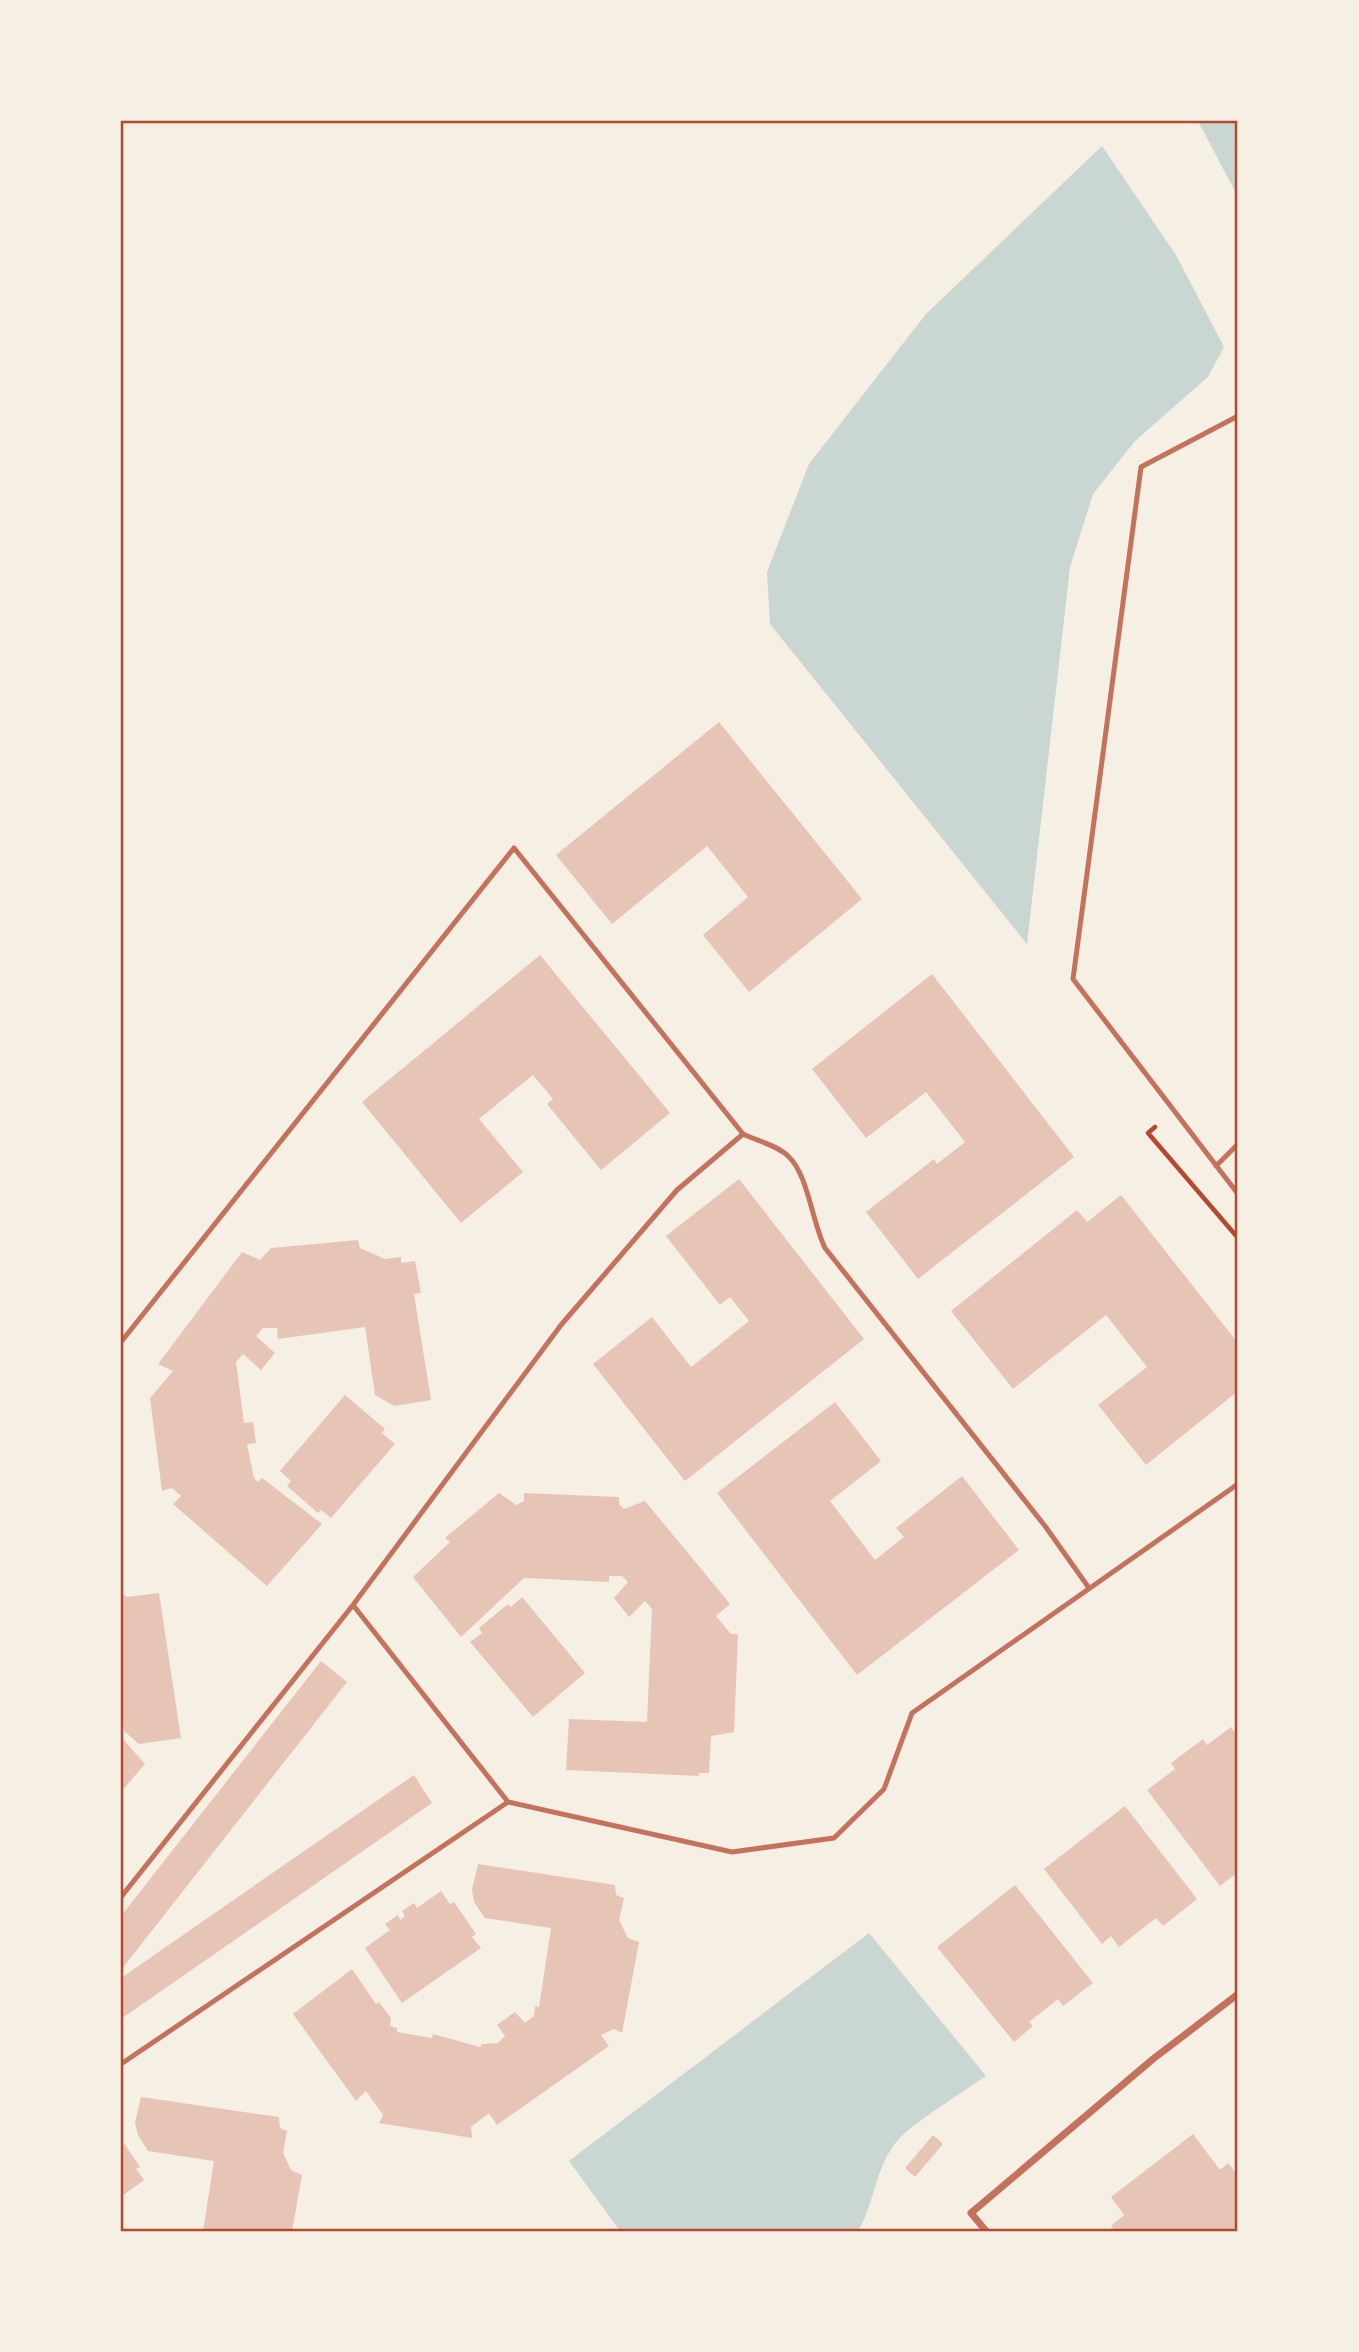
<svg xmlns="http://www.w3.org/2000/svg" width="1359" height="2352" font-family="Signika,sans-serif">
	<rect width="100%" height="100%" fill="#f6efe4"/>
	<path fill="#c9d6d2" d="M1198 121H1238V197Z
		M1102 146 1176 255 1224 347 1208 377 1135 441 1093 494 1070 567 1027 944 770 624 767 572 809 464 926 314Z
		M869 1933 986 2076C965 2091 911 2124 897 2141 875 2167 875 2203 858 2231H620L569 2161Z"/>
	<path fill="#e6c5b7" d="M719 722 862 899 749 992 703 935 748 897 707 846 612 924 556 855Z
		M540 955 670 1113 601 1170 547 1104 553 1099 533 1075 479 1119 523 1172 461 1223 362 1102Z
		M932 974 1074 1157 918 1279 866 1212 934 1159 937 1164 965 1142 926 1092 866 1138 812 1069Z
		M739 1179 864 1339 685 1481 593 1364 652 1317 691 1367 749 1321 730 1297 720 1305 666 1236Z
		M1121 1195 1238 1343V1391L1146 1465 1098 1405 1147 1367 1106 1315 1013 1389 951 1311 1077 1210 1087 1222Z
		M358 1240 360 1248 385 1259 401 1257V1263L415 1261 421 1293 414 1294 431 1400 394 1406 375 1395 365 1327 278 1339 277 1328H263L256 1336 275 1353 261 1370 243 1354 236 1362 244 1423 253 1422 256 1443 247 1444 254 1478 258 1482 262 1478 322 1524 267 1586 173 1504 181 1496 172 1488 162 1491 150 1398 173 1371 158 1364 242 1252 260 1260 271 1248Z
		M345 1395 385 1429 382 1433 395 1444 331 1518 321 1510 318 1513 287 1486 291 1481 280 1471Z
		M835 1402 881 1461 830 1501 875 1560 904 1537 896 1528 962 1476 1019 1550 857 1675 717 1493Z
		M499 1493 516 1505 524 1501V1493L619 1497V1504L624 1509 645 1501 730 1604 716 1616 731 1634H738L734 1732 711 1736 709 1773H699V1776L566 1770 569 1719 647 1722 652 1609 645 1601 629 1617 614 1598 628 1582 622 1576H609V1582L524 1578 461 1637 413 1577 450 1542 445 1538Z
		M121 1592 127 1597 159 1593 181 1738 139 1744 124 1731 121 1706Z
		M522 1597 585 1673 533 1717 470 1642 482 1633 479 1628 508 1604 511 1607Z
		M321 1661 347 1682 121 1970V1916Z
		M1231 1727 1238 1737V1872L1220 1886 1147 1790 1175 1769 1171 1763 1203 1739 1207 1745Z
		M121 1737 145 1764 121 1792Z
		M414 1775 432 1803 121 2019V1978Z
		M1125 1806 1197 1899 1163 1926 1156 1918 1119 1947 1111 1936 1102 1944 1044 1869Z
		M478 1864 615 1885 616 1895 624 1898 619 1920 628 1938 639 1942 622 2033 614 2029 601 2035 609 2046 497 2125 489 2113 471 2127 472 2138 379 2123 383 2115 366 2091 356 2101 293 2014 352 1969 376 2004 379 2002 391 2018 390 2026 397 2028V2032L432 2038 433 2034 480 2047 482 2044 498 2043 505 2036 497 2025 515 2012 525 2023 534 2016 535 2006 539 2007 551 1928 485 1918 474 1902 472 1890Z
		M1015 1885 1093 1983 1063 2006 1058 1999 1029 2022 1033 2026 1014 2042 937 1947Z
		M441 1891 450 1904 454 1902 476 1934 472 1937 481 1948 402 2003 365 1948 390 1930 385 1924 398 1915 400 1920 405 1916 402 1911 414 1903 417 1908Z
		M141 2097 279 2117 280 2128 287 2131 283 2153 291 2170 302 2175 292 2231H203L214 2161 148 2151 138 2135 135 2123Z
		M1193 2134 1220 2170 1228 2163 1238 2176V2231H1115L1111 2226 1124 2215 1111 2197Z
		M933 2135 943 2144 915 2177 905 2168Z
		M121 2139 140 2167 136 2169 144 2180 121 2197Z"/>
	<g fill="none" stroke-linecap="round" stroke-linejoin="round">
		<path stroke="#b5482f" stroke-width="4.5" d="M1155 1127 1148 1133 1238 1238"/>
		<path stroke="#c5725c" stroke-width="5" d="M1238 416 1141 467 1073 979 1238 1194
			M1216 1166 1238 1144
			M121 1342 514 848 743 1134C757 1141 777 1145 788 1156 808 1174 812 1222 825 1248L1045 1526 1089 1588
			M353 1605 508 1802 732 1852 834 1838 884 1789 912 1713 1238 1484
			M121 1897 353 1605 561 1325 677 1190 743 1134
			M121 2064 508 1802"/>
		<path stroke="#c5725c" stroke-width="7" d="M986 2231 971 2213 1153 2059 1238 1994"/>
	</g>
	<rect width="1359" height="2352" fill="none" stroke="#f6efe4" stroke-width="245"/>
	<rect x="122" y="122" width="1114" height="2108" fill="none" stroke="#b5482f" stroke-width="2.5"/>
</svg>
